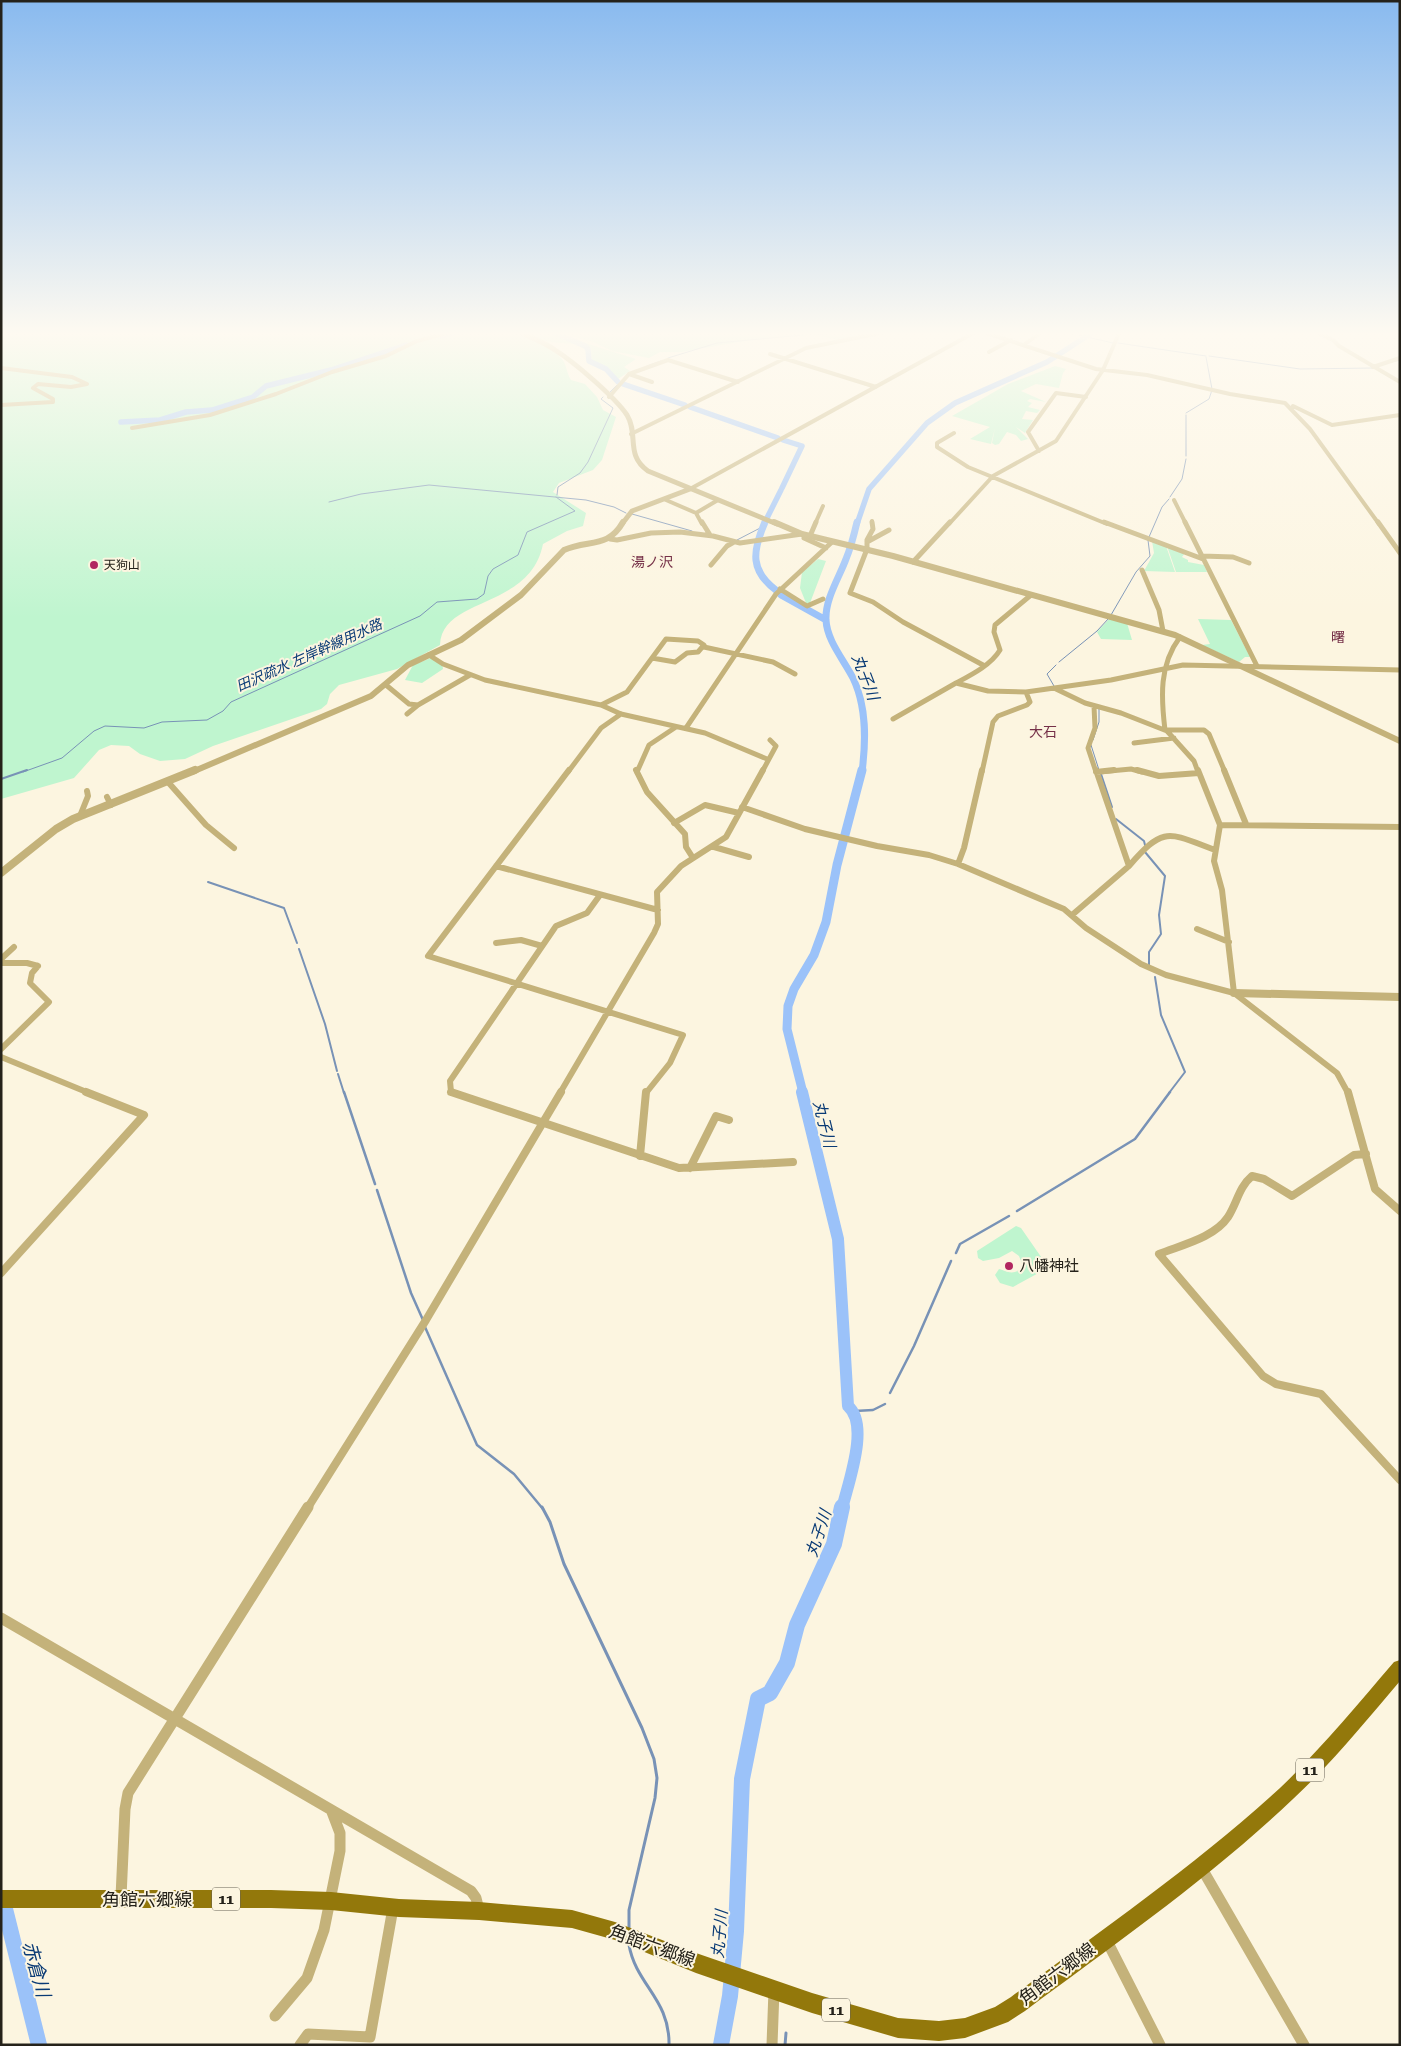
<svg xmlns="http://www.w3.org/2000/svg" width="1401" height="2046" font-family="'Roboto Serif','Noto Sans JP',serif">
	<rect width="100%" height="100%" fill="#fcf5e0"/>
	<path fill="#bff5cf" d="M1 331H513C526 336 557 349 564 362 567 368 567 374 571 380L585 384 597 397 603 410 616 417 602 460 593 470 559 483 553 492 586 513 583 526 567 531 543 544C530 610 442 596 440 645L397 669 339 685 330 694 327 704 321 709 213 746 185 759 160 761 140 754 129 746 111 745 99 750 74 778 1 799Z
		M545 331 558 334 576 344C556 343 541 342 524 332Z
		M553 331H879L837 340 817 335 762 338 681 352H660L649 358 612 351 593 342Z
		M576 340 636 359 624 367 630 371 618 379 609 369 592 362 591 348Z
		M1055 366 1066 369 1063 373 1059 388 1036 384 1021 391 1046 402 1030 399 1027 401 1032 403 1028 407 1040 410 1037 413 1026 411 1022 419 1033 420 1025 433 1016 427 1028 439 1021 441 1016 435 1007 432 999 444 995 445 992 443 995 428 991 444 970 439 990 427 952 416 1008 384Z
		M1152 541 1166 546 1175 572 1144 571 1154 553Z
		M1167 546 1185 553 1182 557 1188 560V562L1204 565 1207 572H1176Z
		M818 559 826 561 810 603H806L800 588 802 572Z
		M1110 618 1127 623 1132 640 1101 639 1097 632Z
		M1198 619 1231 620 1250 657H1245L1239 662 1202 645 1210 644Z
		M431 658 442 663 443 669 422 683 405 680 413 665Z
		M1016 1226 1021 1228 1046 1264 1044 1270 1013 1287 1000 1283 995 1275 999 1269C1009 1272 1014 1276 1023 1266L1019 1256 1012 1251 999 1258 983 1261 978 1258 977 1251Z"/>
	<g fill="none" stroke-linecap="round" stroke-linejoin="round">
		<path stroke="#7892b6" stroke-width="1" d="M1057 331 1073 334
			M816 335 851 331
			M1078 335 1113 343
			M1118 343 1206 356
			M1209 356 1300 369 1373 368
			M1206 357 1212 389
			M668 358 717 343 803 335
			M1392 362 1400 360
			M647 366 661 361
			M609 393 617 385
			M1186 413 1209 399 1212 390
			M1186 415V456
			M557 495 558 487 580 473 588 462 613 408 601 399 603 397
			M1170 497 1182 479 1186 459
			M329 502 361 494 429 485 586 500 614 507 626 513
			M632 514 692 531
			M1149 537 1162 507 1169 499
			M737 540 764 526
			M1111 615 1136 572 1150 556 1148 540
			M1059 662 1097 631 1109 618
			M1054 686 1047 674 1056 665
			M1093 740 1099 722V709
			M1091 745 1099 770
			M23 772 62 758 94 731 105 726 144 728 162 722 207 720 223 711 231 702 420 616 437 602 477 599 484 594 488 576 493 569 518 555 527 532 575 511 556 497"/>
		<path stroke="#7892b6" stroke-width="2" d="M1101 774 1112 807
			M1 779 27 770
			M1116 819 1144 841 1145 845
			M1145 852 1165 876 1159 915 1161 934 1149 952V965
			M208 882 284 908 297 943
			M299 949 325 1024 337 1071
			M1155 977 1161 1015 1185 1072 1169 1093
			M338 1074 344 1093"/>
		<path stroke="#7892b6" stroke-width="2.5" d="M344 1092 375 1184
			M377 1190 411 1293 423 1320
			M1017 1211 1135 1139 1170 1092
			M956 1253 960 1244 1009 1216
			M425 1327 477 1445 514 1474 543 1509
			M890 1393 914 1346 951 1261
			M855 1411 873 1410 885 1404"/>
		<path stroke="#7892b6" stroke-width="3" d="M542 1507 550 1522 564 1564 642 1728 654 1759 657 1778 655 1798 629 1910V1928
			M629 1945C636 1985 670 1999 669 2045
			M785 2045 786 2033"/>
		<path stroke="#9bc2f9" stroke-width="5.5" d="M551 331 585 346 588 349 589 361 606 369 618 382
			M442 336 460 331
			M623 384 685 405
			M690 407 778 438
			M121 422 160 420 186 412 212 410 253 397 266 386 331 370 406 345
			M782 488 802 446 783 440
			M764 524 781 490
			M857 524 869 489 927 423 955 403 1047 362 1095 331"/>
		<path stroke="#9bc2f9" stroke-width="7" d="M765 522C752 552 750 571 777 591
			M857 522C854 535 851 547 846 559 839 578 825 599 826 620 827 641 844 660 853 678 867 707 866 741 862 772
			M781 595 826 620"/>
		<path stroke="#9bc2f9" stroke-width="9" d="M803 1093 787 1029 788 1006 794 989 814 955 826 922 837 865 862 770"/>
		<path stroke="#9bc2f9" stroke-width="12" d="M802 1092 838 1239 848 1406C870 1425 848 1483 842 1509"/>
		<path stroke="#9bc2f9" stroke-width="16" d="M1 1902 5 1909 39 2045
			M721 2045 730 1996 736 1931 742 1779 758 1699 770 1693 787 1663 797 1625 834 1544 842 1507"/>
		<path stroke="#c4b27a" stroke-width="4" d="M980 331 1096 369 1147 375 1230 394 1285 403 1310 429 1379 524
			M1314 331 1333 340 1339 346 1400 382
			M1025 344 1043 331
			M989 352 1011 340
			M770 354 876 387
			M1373 367 1400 358
			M1 368 72 377 87 384 71 387 38 384 33 388 53 399V402L1 405
			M629 374 652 382
			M609 397 629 374 668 360 738 382
			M1293 406 1332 425 1400 415
			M132 428 210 415 276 394 332 372 386 356 417 341 455 331
			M954 433 937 443V447L968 467 1107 524
			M631 434 806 348 890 331
			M1039 451 1028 432 1056 393 1086 397
			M690 489 977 331
			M666 500 696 513
			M1174 500 1186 524
			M872 521V524
			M702 524 696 513 718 500
			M815 524 823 506
			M949 524 993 476 1056 441 1103 370 1120 331"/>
		<path stroke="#c4b27a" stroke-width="5" d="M702 522 710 535
			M872 522 873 529 867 540V549L850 593 873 602 903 622 983 665
			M1104 522 1203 559
			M1185 522 1257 666
			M1378 522 1400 553
			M810 536 816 522
			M804 538 826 548
			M610 539 617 540 651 533 680 532 713 536 740 543 802 534
			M867 542 889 530
			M1202 556 1233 557 1249 563
			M913 562 950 522
			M711 565 727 546 734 542
			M1142 570 1159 610 1163 631
			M780 589 807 606 823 599
			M1180 637C1159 665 1161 697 1165 730H1204L1209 734 1225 772
			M666 639 698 641 704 645 698 652 687 653 675 662 652 658Z
			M704 647 773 662 795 674
			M429 655 443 664 485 680 601 705 621 714 705 733 767 759
			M956 683C971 675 991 665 1000 650L994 632 995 625 1031 595
			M386 685 409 704 418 705 470 675
			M1056 689 1085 703 1121 713 1167 731 1194 761 1198 772
			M601 705 627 692 652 658
			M1094 706 1095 728 1088 748 1096 772
			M407 714 418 705
			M893 719 956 683 988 691 1026 692 1111 680 1183 665 1400 670
			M686 728 776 594 832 542
			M1134 743 1174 738
			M568 772 601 728 621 714
			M637 772 649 745 676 727
			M762 772 776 746 770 740
			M982 772 993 722 998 716 1027 705 1030 702 1026 692
			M1099 772 1131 769 1142 772"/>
		<path stroke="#c4b27a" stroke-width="6" d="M569 770 428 956 683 1035 670 1063 646 1093
			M636 770 647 792 685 834 686 847 693 858
			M1137 770 1159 776 1199 773
			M1198 770 1220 825 1214 861 1222 890 1234 993
			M1224 770 1246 824
			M1096 772 1114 770
			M168 782 206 825 234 848
			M107 797 111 805
			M742 807 805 829 877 846 929 855 958 864 1064 909 1086 928 1141 964 1166 975 1234 993 1337 1073 1348 1093
			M80 816 88 796 87 791
			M674 823 705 805 739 813
			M1220 825 1400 827
			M714 847 749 857
			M958 864 964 848 982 770
			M496 866 658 910
			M1129 866C1164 826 1167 832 1215 850
			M1072 915 1129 866 1096 770
			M1197 929 1229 942
			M496 943 521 940 542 946
			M1 959 14 947
			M1 963H27L38 966
			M1 1049 49 1002 30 983 32 973 38 966
			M1 1057 89 1093
			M454 1093 451 1092 450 1081 556 926 587 913 600 895
			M560 1093 654 933 658 924 657 892 681 866 726 837 763 770"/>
		<path stroke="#c4b27a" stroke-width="8" d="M451 1092 679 1168 793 1162
			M1348 1092 1375 1189 1400 1211
			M1366 1154 1354 1155 1292 1196 1264 1179 1252 1176C1239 1187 1237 1203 1228 1217 1214 1238 1181 1245 1159 1254L1263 1376 1276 1384 1321 1394 1400 1480
			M640 1156 646 1092
			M690 1168 716 1116 729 1120
			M1 1273 144 1115 86 1092
			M307 1509 426 1320 561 1092"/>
		<path stroke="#c4b27a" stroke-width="11" d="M1 1618 471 1891 476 1898 479 1910
			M1201 1867 1304 2045
			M121 1897 125 1809 128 1793 308 1507
			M1107 1941 1160 2045
			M275 2016 307 1978 324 1930 340 1851V1833L332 1812
			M300 2045 308 2034 370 2037 393 1908
			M772 2045 774 1990"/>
		<path stroke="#c4b27a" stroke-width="5" d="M517 331C530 337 544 342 555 350 574 362 615 397 627 415 639 435 625 455 648 471L777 524
			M622 524 632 511 690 489"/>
		<path stroke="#c4b27a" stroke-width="6" d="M774 522 802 534 893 556 1175 635 1400 741
			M192 772 371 696 408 665 461 640 521 595 564 550C588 539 608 549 623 522"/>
		<path stroke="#c4b27a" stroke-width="8" d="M1 873 56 829 73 819 195 770
			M1234 993 1400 997"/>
		<path fill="#93780b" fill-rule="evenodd" d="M1400 1660V1681C1365 1722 1332 1763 1293 1799 1210 1878 1116 1943 1025 2011L1008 2022 965 2038 939 2041 898 2038 812 2013 696 1973 615 1940 572 1928 479 1920 399 1917 331 1910 271 1908H1V1890H271L331 1892 399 1899 479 1902 572 1910 615 1922 696 1953 812 1993 898 2018 939 2021 965 2018 995 2007 1011 1997C1102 1930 1196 1865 1280 1788 1321 1749 1357 1705 1394 1662Z"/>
	</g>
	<linearGradient id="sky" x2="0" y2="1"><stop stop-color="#89baef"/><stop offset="0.54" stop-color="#fefaf1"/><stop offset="1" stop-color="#fefaf1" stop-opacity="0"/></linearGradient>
	<rect width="1401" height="618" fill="url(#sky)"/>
	<g fill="#b22660" stroke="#fcf5e0" stroke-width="2">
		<circle cx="94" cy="565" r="5"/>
		<circle cx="1009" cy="1266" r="5"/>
	</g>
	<g text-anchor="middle" stroke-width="4" stroke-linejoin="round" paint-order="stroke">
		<g font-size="12" fill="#25221a" stroke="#fcf5e0" text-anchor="start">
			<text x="104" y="569">天狗山</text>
		</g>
		<g font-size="14" fill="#753048" stroke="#fcf5e0">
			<text x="652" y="567">湯ノ沢</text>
			<text x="1338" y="642">曙</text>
			<text x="1043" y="737">大石</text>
		</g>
		<g font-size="14" font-style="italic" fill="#093a75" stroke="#fcf5e0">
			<text transform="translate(309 655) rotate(-24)" y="5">田沢疏水 左岸幹線用水路</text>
		</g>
		<g fill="#fcf5e0" stroke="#666155" stroke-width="1">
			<rect x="1296" y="1758.5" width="28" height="23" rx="4"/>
			<rect x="212" y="1887.5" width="28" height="23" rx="4"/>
			<rect x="822" y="1998.5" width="28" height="23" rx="4"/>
		</g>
		<g font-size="14" font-weight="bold" fill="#25221a">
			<text x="1310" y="1775">11</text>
			<text x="226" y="1904">11</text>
			<text x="836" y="2015">11</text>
		</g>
		<g font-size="15" fill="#25221a" stroke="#fcf5e0" text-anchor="start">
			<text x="1019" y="1271">八幡神社</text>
		</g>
		<g font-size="16" font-style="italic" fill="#093a75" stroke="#fcf5e0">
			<text transform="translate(866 677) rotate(69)" y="6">丸子川</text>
			<text transform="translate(825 1124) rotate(76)" y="6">丸子川</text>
			<text transform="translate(818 1533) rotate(-72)" y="6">丸子川</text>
			<text transform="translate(719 1934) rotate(-85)" y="6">丸子川</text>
		</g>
		<g font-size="18" fill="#25221a" stroke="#fcf5e0">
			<text x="147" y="1906">角館六郷線</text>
			<text transform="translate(652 1946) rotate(20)" y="6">角館六郷線</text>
			<text transform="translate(1057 1974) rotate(-37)" y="6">角館六郷線</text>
		</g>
		<g font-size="19" font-style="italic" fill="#093a75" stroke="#fcf5e0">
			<text transform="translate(37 1969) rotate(75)" y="7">赤倉川</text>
		</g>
	</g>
	<rect width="1401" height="2046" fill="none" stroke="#25221a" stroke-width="5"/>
</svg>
